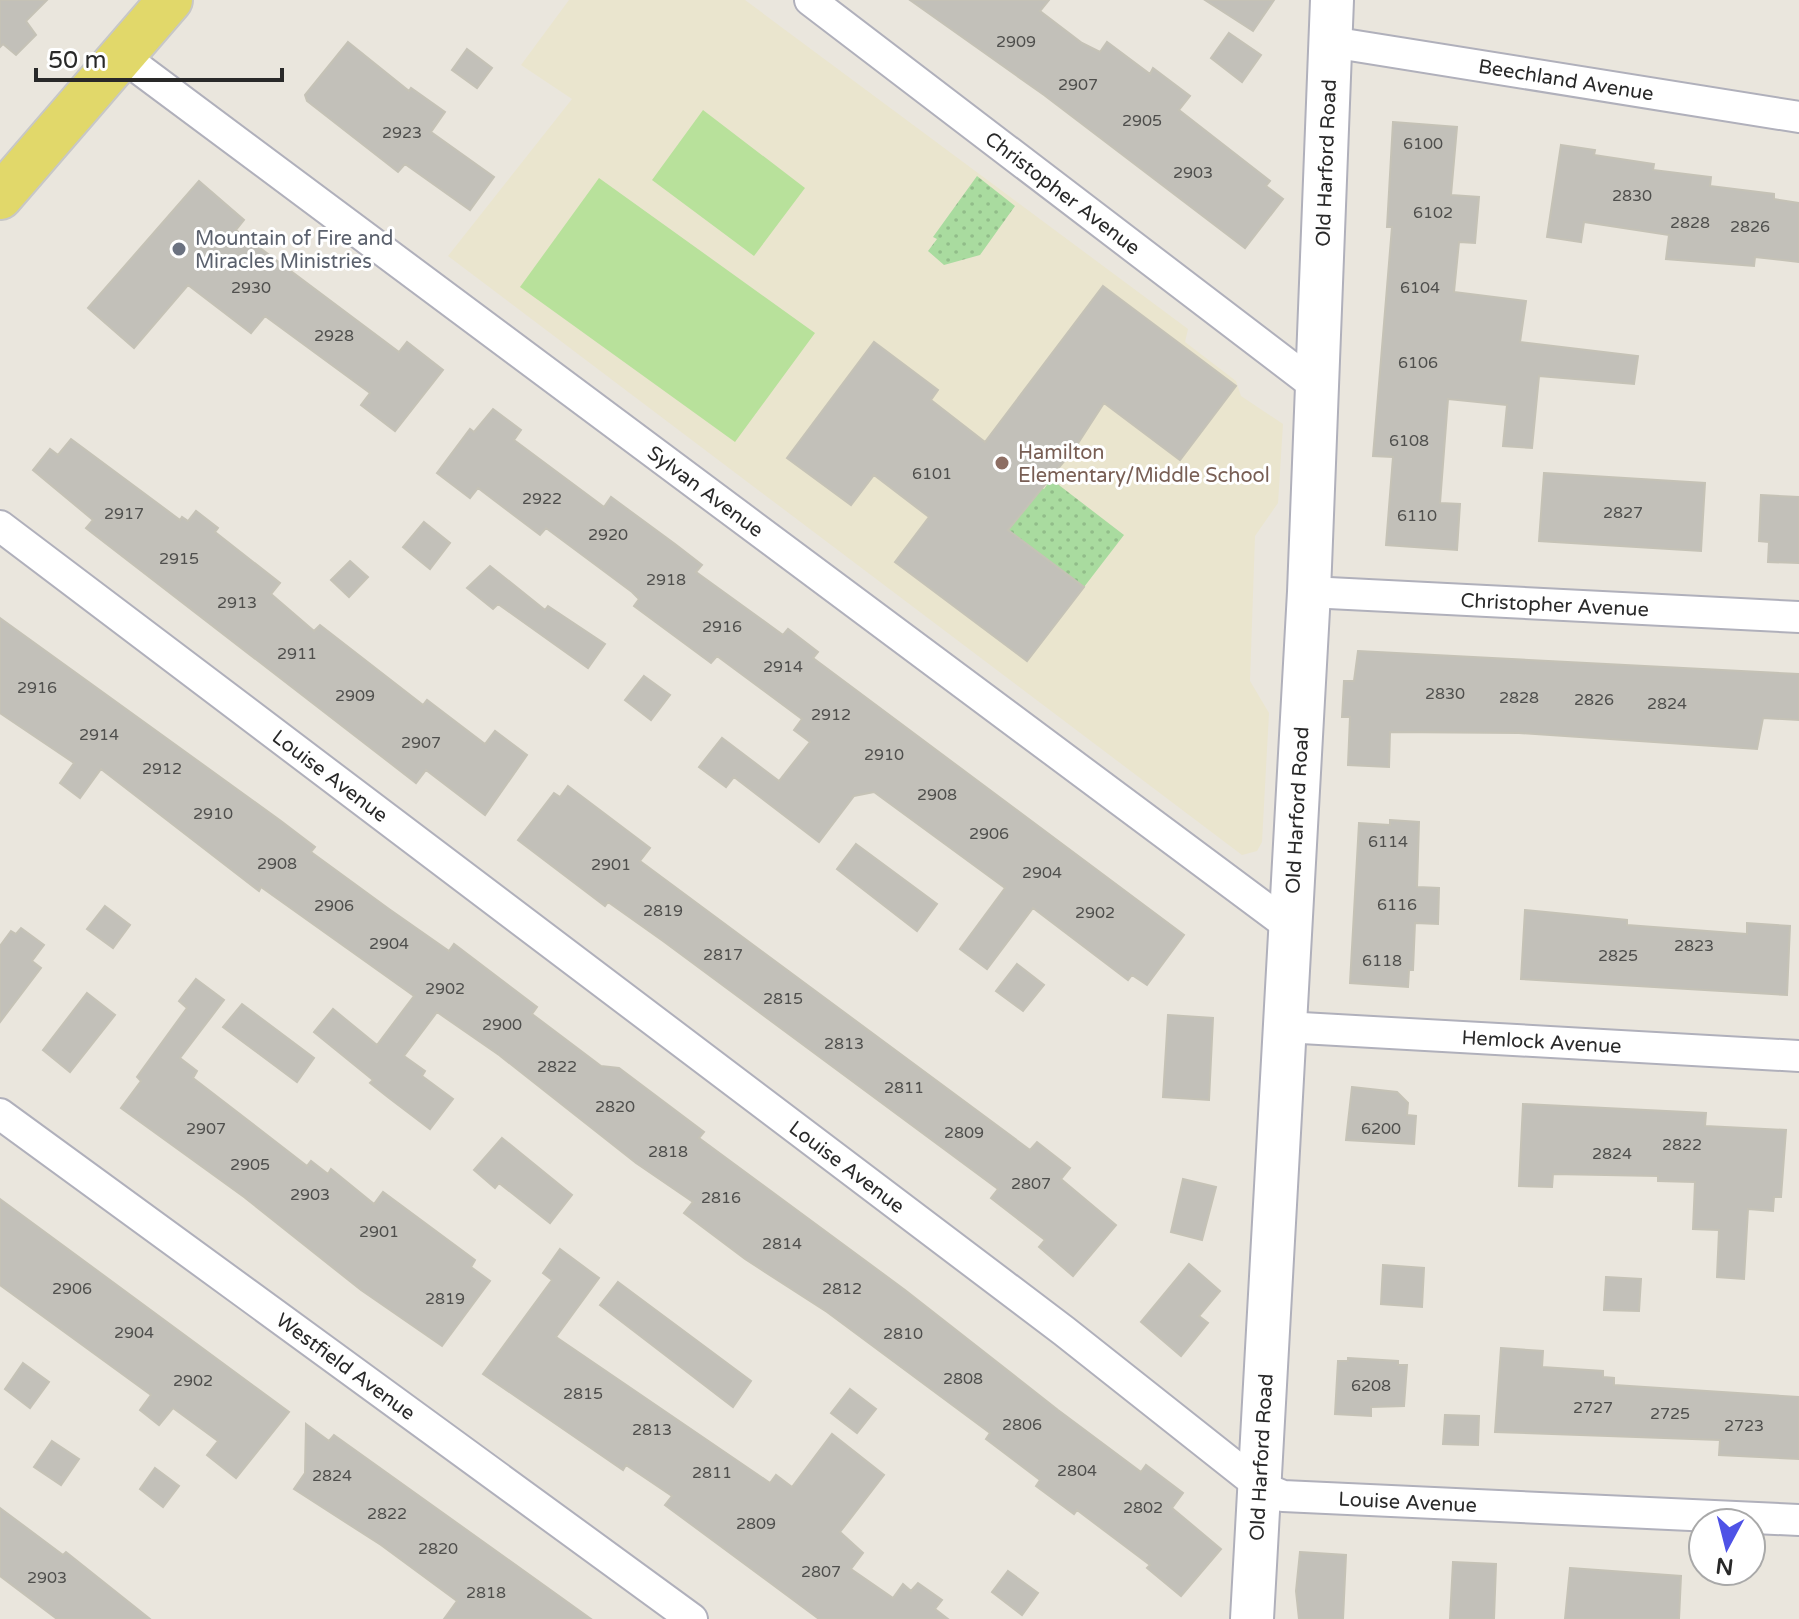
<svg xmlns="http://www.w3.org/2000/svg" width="1799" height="1619" font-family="'Varela Round',sans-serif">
	<defs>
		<pattern id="grass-dots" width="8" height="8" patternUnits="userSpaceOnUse" patternTransform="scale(2)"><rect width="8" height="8" fill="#a9db9f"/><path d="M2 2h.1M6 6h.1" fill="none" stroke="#91bc89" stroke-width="1.8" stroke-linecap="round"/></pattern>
	</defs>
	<rect width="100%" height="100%" fill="#eae6dd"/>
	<path fill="#eae5ce" d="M569 0H745L1188 329 1185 342 1236 381 1241 396 1283 424 1278 503 1255 536 1250 681 1269 713 1262 842 1257 851 1242 855 448 256 572 99 521 65Z"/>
	<path fill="url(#grass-dots)" d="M977 176 1015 206 980 255 944 265 928 251 937 239 933 237Z
		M1051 479 1124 535 1084 587 995 520 1041 487 1044 489Z"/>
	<path fill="#b8e19b" d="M703 110 805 188 754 256 652 180Z
		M599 178 815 333 735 442 520 287Z"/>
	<path fill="#c2c0b9" stroke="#c5c2b6" stroke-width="2" d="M0 0H47L26 21 36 35 16 55 3 44 0 47Z
		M910 0H1049L1040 11 1082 43 1100 52 1107 42 1150 74 1153 68 1190 96 1179 110 1270 181 1266 186 1283 199 1245 248 1044 95Z
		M1205 0H1274L1253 31Z
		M1229 33 1261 55 1242 82 1211 58Z
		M348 42 409 91 411 88 445 112 431 132 494 177 470 210 405 164 398 172 307 101 305 95Z
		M467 49 492 68 477 88 452 70Z
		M1393 122 1457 127 1451 195 1479 197 1475 243 1459 242 1454 292 1526 301 1520 342 1638 356 1634 384 1539 376 1532 448 1503 446 1507 405 1448 399 1440 503 1460 504 1457 550 1386 545 1393 457 1373 456 1392 227H1387Z
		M1561 145 1595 150 1594 155 1654 164 1653 170 1711 177 1710 186 1774 194V199L1799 203V262L1755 257 1754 266 1666 259 1669 235 1584 222 1581 242 1547 237Z
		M199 181 244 220 236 230 399 352 407 342 443 370 395 431 361 405 370 393 265 316 251 333 188 285 134 348 88 308Z
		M1103 286 1236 386 1180 460 1104 403 1075 448 1008 530 1084 587 1027 661 895 562 929 517 874 475 851 505 787 458 874 342 938 390 931 400 985 442Z
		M493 409 521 430 514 440 604 507 611 497 675 544 702 565 696 572 783 635 788 629 818 652 813 658 1184 935 1147 985 1132 975 1128 980 1033 908 987 969 960 949 1005 888 874 792 854 796 819 842 734 777 726 787 699 767 722 738 779 781 810 742 794 730 802 719 717 656 711 663 634 606 639 599 632 592 546 528 540 535 478 488 470 498 437 473 470 429 474 432Z
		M71 439 180 520 182 517 188 521 196 511 218 528 215 532 280 583 271 594 314 631 320 625 423 705 427 700 485 744 495 731 527 755 485 815 426 770 416 783 86 528 93 520 33 470 50 449 58 455Z
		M1544 473 1705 483 1701 551 1539 541Z
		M1761 495 1799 497V563L1768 562 1769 542 1759 541Z
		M424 522 450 543 430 569 403 547Z
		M350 561 368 577 349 597 331 580Z
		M490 566 545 610 548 606 605 644 588 668 498 604 493 609 467 588Z
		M0 618 281 821 315 847 311 852 389 909 449 951 454 944 537 1007 532 1014 601 1066 619 1068 704 1132 699 1138 905 1290 1058 1410 1141 1472 1146 1465 1183 1493 1172 1508 1221 1549 1181 1596 1147 1568 1150 1565 1077 1510 1074 1514 1036 1486 1040 1480 986 1439 990 1433 827 1312 745 1259 684 1213 693 1202 636 1163 499 1055 437 1012 404 1056 425 1071 422 1076 453 1099 430 1129 389 1098 370 1083 373 1080 314 1032 333 1009 377 1045 414 996 261 887 259 891 101 769 80 798 60 783 74 763 0 713Z
		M1358 651 1799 674V720L1763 718 1757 749 1519 733 1390 732 1389 767 1348 765 1350 717H1342L1344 681H1354Z
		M644 676 670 695 651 720 625 700Z
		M568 786 650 848 640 861 1030 1150 1037 1142 1070 1168 1061 1179 1116 1225 1073 1276 1039 1247 1045 1240 991 1198 998 1189 663 941 608 902 605 906 518 840 554 793 560 797Z
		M1390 820 1419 822 1417 887 1439 888 1438 924 1415 923 1413 970H1409L1408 987 1350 983 1359 823 1390 825Z
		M856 844 937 904 917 931 837 869Z
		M105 906 130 925 113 948 87 929Z
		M1525 910 1627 920V925L1747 934V923L1790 926 1787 995 1521 979Z
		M21 928 44 945 32 961 41 968 0 1022V946L11 931 16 934Z
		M1017 964 1044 985 1023 1011 996 991Z
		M196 979 224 1000 180 1058 197 1071 193 1078 307 1166 311 1161 328 1174 331 1169 374 1204 383 1192 475 1260 471 1267 490 1281 442 1346 361 1290 244 1197 121 1108 141 1081 137 1077 187 1008 179 1001Z
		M87 993 115 1015 70 1072 43 1050Z
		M242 1004 314 1058 297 1082 223 1027Z
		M1168 1015 1213 1018 1209 1100 1163 1097Z
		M1352 1087 1397 1092 1408 1103 1407 1115 1416 1116 1414 1144 1346 1140Z
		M1523 1104 1706 1113 1705 1126 1786 1130 1781 1197H1774L1773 1211 1748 1209 1744 1279 1717 1277 1719 1230 1693 1229 1695 1182 1658 1181V1176L1553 1174 1552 1187 1519 1186Z
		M502 1138 572 1195 550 1223 499 1183 495 1188 474 1170Z
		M1183 1179 1216 1187 1202 1240 1171 1232Z
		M0 1199 289 1412 236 1478 207 1455 218 1441 173 1408 159 1425 140 1410 151 1395 0 1285Z
		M560 1249 599 1278 556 1337 770 1483 776 1475 792 1487 832 1434 884 1475 840 1532 863 1553 851 1569 893 1598 903 1584 911 1591 918 1583 942 1600 935 1609 948 1619H819L665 1505 672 1496 626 1465 623 1470 483 1374 552 1280 543 1273Z
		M1189 1264 1220 1291 1199 1316 1208 1323 1181 1356 1141 1322Z
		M1383 1265 1424 1268 1422 1307 1381 1304Z
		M1606 1277 1641 1279 1639 1311 1604 1310Z
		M618 1282 751 1381 733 1407 600 1305Z
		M1501 1348 1543 1351 1542 1367 1603 1371V1377L1614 1378V1385L1799 1397V1459L1719 1455 1720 1440 1495 1432Z
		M1348 1358 1398 1361V1365H1407L1404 1406 1371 1407V1416L1335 1414 1338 1361H1348Z
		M23 1363 49 1382 30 1408 5 1389Z
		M850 1389 876 1409 857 1433 831 1413Z
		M1445 1415 1479 1416 1478 1445 1443 1444Z
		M306 1424 329 1441 334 1435 591 1619H444L457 1601 381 1545 294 1489 305 1473Z
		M52 1441 79 1459 61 1485 34 1467Z
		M155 1468 179 1486 163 1507 140 1489Z
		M0 1508 63 1555 66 1552 150 1619H57L0 1576Z
		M1300 1552 1346 1555 1343 1619H1299L1296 1591Z
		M1453 1562 1496 1564 1494 1619H1450Z
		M1570 1568 1681 1576 1679 1619H1565Z
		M1008 1571 1038 1593 1022 1615 992 1592Z"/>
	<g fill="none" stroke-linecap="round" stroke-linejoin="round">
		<g stroke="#b0b0bb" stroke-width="34">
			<g id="street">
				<path id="s1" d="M810 0 1317 387"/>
				<path id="s2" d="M1331 42 1799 117"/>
				<path id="s3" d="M122 56 1289 926"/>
				<path id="s4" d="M0 526 1064 1331 1261 1487 1283 1496 1799 1520"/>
				<path id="s5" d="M1309 592 1799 617"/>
				<path id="s6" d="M1284 1027 1799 1056"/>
				<path id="s7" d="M0 1114 692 1619"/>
			</g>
		</g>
		<g stroke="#b0b0bb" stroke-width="46">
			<g id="secondary">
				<path id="s8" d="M1252 1619 1309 592 1332 0"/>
			</g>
		</g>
		<g stroke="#c7c7c7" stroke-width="48">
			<path id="primary" d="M0 197 170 0"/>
		</g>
		<use href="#street" stroke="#fff" stroke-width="30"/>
		<use href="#secondary" stroke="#fff" stroke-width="42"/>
		<use href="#primary" stroke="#e1d86a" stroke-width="44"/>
	</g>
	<circle fill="#6b7280" stroke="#fff" stroke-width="3" cx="179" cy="249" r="8"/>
	<circle fill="#8d6e63" stroke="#fff" stroke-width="3" cx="1002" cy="463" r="8"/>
	<g text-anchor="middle" stroke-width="6" stroke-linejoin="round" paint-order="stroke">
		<g font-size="16" fill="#4f4f4d">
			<text x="1016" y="47">2909</text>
			<text x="1078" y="90">2907</text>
			<text x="1142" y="126">2905</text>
			<text x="402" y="138">2923</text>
			<text x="1423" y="149">6100</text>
			<text x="1193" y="178">2903</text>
			<text x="1632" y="201">2830</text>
			<text x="1433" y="218">6102</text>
			<text x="1690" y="228">2828</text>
			<text x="1750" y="232">2826</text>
			<text x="251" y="293">2930</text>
			<text x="1420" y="293">6104</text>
			<text x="334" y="341">2928</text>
			<text x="1418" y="368">6106</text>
			<text x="1409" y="446">6108</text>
			<text x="932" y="479">6101</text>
			<text x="542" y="504">2922</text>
			<text x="1623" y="518">2827</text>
			<text x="124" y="519">2917</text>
			<text x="1417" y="521">6110</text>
			<text x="608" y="540">2920</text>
			<text x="179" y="564">2915</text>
			<text x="666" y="585">2918</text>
			<text x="237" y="608">2913</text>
			<text x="722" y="632">2916</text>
			<text x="297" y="659">2911</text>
			<text x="783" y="672">2914</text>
			<text x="37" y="693">2916</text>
			<text x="1445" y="699">2830</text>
			<text x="355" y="701">2909</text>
			<text x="1519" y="703">2828</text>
			<text x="1594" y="705">2826</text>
			<text x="1667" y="709">2824</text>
			<text x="831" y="720">2912</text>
			<text x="99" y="740">2914</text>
			<text x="421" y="748">2907</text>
			<text x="884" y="760">2910</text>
			<text x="162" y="774">2912</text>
			<text x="937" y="800">2908</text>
			<text x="213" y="819">2910</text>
			<text x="989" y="839">2906</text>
			<text x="1388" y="847">6114</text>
			<text x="277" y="869">2908</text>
			<text x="611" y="870">2901</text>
			<text x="1042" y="878">2904</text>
			<text x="1397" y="910">6116</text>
			<text x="334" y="911">2906</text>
			<text x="663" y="916">2819</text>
			<text x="1095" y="918">2902</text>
			<text x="389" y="949">2904</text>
			<text x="1694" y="951">2823</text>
			<text x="723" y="960">2817</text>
			<text x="1618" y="961">2825</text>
			<text x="1382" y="966">6118</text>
			<text x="445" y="994">2902</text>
			<text x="783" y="1004">2815</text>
			<text x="502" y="1030">2900</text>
			<text x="844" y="1049">2813</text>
			<text x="557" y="1072">2822</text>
			<text x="904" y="1093">2811</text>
			<text x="615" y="1112">2820</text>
			<text x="206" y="1134">2907</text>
			<text x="1381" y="1134">6200</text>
			<text x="964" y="1138">2809</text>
			<text x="1682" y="1150">2822</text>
			<text x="668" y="1157">2818</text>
			<text x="1612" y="1159">2824</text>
			<text x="250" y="1170">2905</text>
			<text x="1031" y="1189">2807</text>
			<text x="310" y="1200">2903</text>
			<text x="721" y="1203">2816</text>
			<text x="379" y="1237">2901</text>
			<text x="782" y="1249">2814</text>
			<text x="72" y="1294">2906</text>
			<text x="842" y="1294">2812</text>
			<text x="445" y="1304">2819</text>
			<text x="134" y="1338">2904</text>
			<text x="903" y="1339">2810</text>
			<text x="963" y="1384">2808</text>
			<text x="193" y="1386">2902</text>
			<text x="1371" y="1391">6208</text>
			<text x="583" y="1399">2815</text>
			<text x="1593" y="1413">2727</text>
			<text x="1670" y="1419">2725</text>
			<text x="1022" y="1430">2806</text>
			<text x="1744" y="1431">2723</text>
			<text x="652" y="1435">2813</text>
			<text x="1077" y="1476">2804</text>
			<text x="712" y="1478">2811</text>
			<text x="332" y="1481">2824</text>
			<text x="1143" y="1513">2802</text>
			<text x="387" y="1519">2822</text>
			<text x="756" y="1529">2809</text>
			<text x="438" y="1554">2820</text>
			<text x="821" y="1577">2807</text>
			<text x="47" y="1583">2903</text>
			<text x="486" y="1598">2818</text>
		</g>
		<g font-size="20" fill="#292929" stroke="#fff">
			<text dy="7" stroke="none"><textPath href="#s2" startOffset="238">Beechland Avenue</textPath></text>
			<text dy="7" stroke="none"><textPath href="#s8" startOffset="1458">Old Harford Road</textPath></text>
			<text dy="7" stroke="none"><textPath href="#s1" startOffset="318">Christopher Avenue</textPath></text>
			<text dy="7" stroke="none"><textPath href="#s3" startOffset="728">Sylvan Avenue</textPath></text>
			<text dy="7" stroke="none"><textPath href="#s5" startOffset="246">Christopher Avenue</textPath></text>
			<text dy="7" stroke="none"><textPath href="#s4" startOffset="414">Louise Avenue</textPath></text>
			<text dy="7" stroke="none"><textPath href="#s8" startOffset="810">Old Harford Road</textPath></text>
			<text dy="7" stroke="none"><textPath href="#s6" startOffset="258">Hemlock Avenue</textPath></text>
			<text dy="7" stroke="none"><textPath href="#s4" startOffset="1062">Louise Avenue</textPath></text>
			<text dy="7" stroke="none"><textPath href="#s7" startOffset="428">Westfield Avenue</textPath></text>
			<text dy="7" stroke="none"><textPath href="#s8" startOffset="162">Old Harford Road</textPath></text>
			<text dy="7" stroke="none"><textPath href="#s4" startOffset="1734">Louise Avenue</textPath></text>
		</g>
		<g font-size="20" fill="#5b616d" stroke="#fff" text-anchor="start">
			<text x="195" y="245">Mountain of Fire and<tspan x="195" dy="23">Miracles Ministries</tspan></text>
		</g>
		<g font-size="20" fill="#785e54" stroke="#fff" text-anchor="start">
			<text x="1018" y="459">Hamilton<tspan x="1018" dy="23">Elementary/Middle School</tspan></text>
		</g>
	</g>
	<g transform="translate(1727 1547) rotate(187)"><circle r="38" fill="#ffffff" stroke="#a9a9a9" stroke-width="2"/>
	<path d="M0-6L14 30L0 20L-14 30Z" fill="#4e52e6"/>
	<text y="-12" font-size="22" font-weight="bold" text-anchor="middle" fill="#292929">N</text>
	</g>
	<path d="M36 68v12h246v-12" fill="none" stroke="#292929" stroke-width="4"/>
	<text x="48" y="68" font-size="24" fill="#292929" stroke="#ffffff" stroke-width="6" paint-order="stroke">50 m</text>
</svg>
